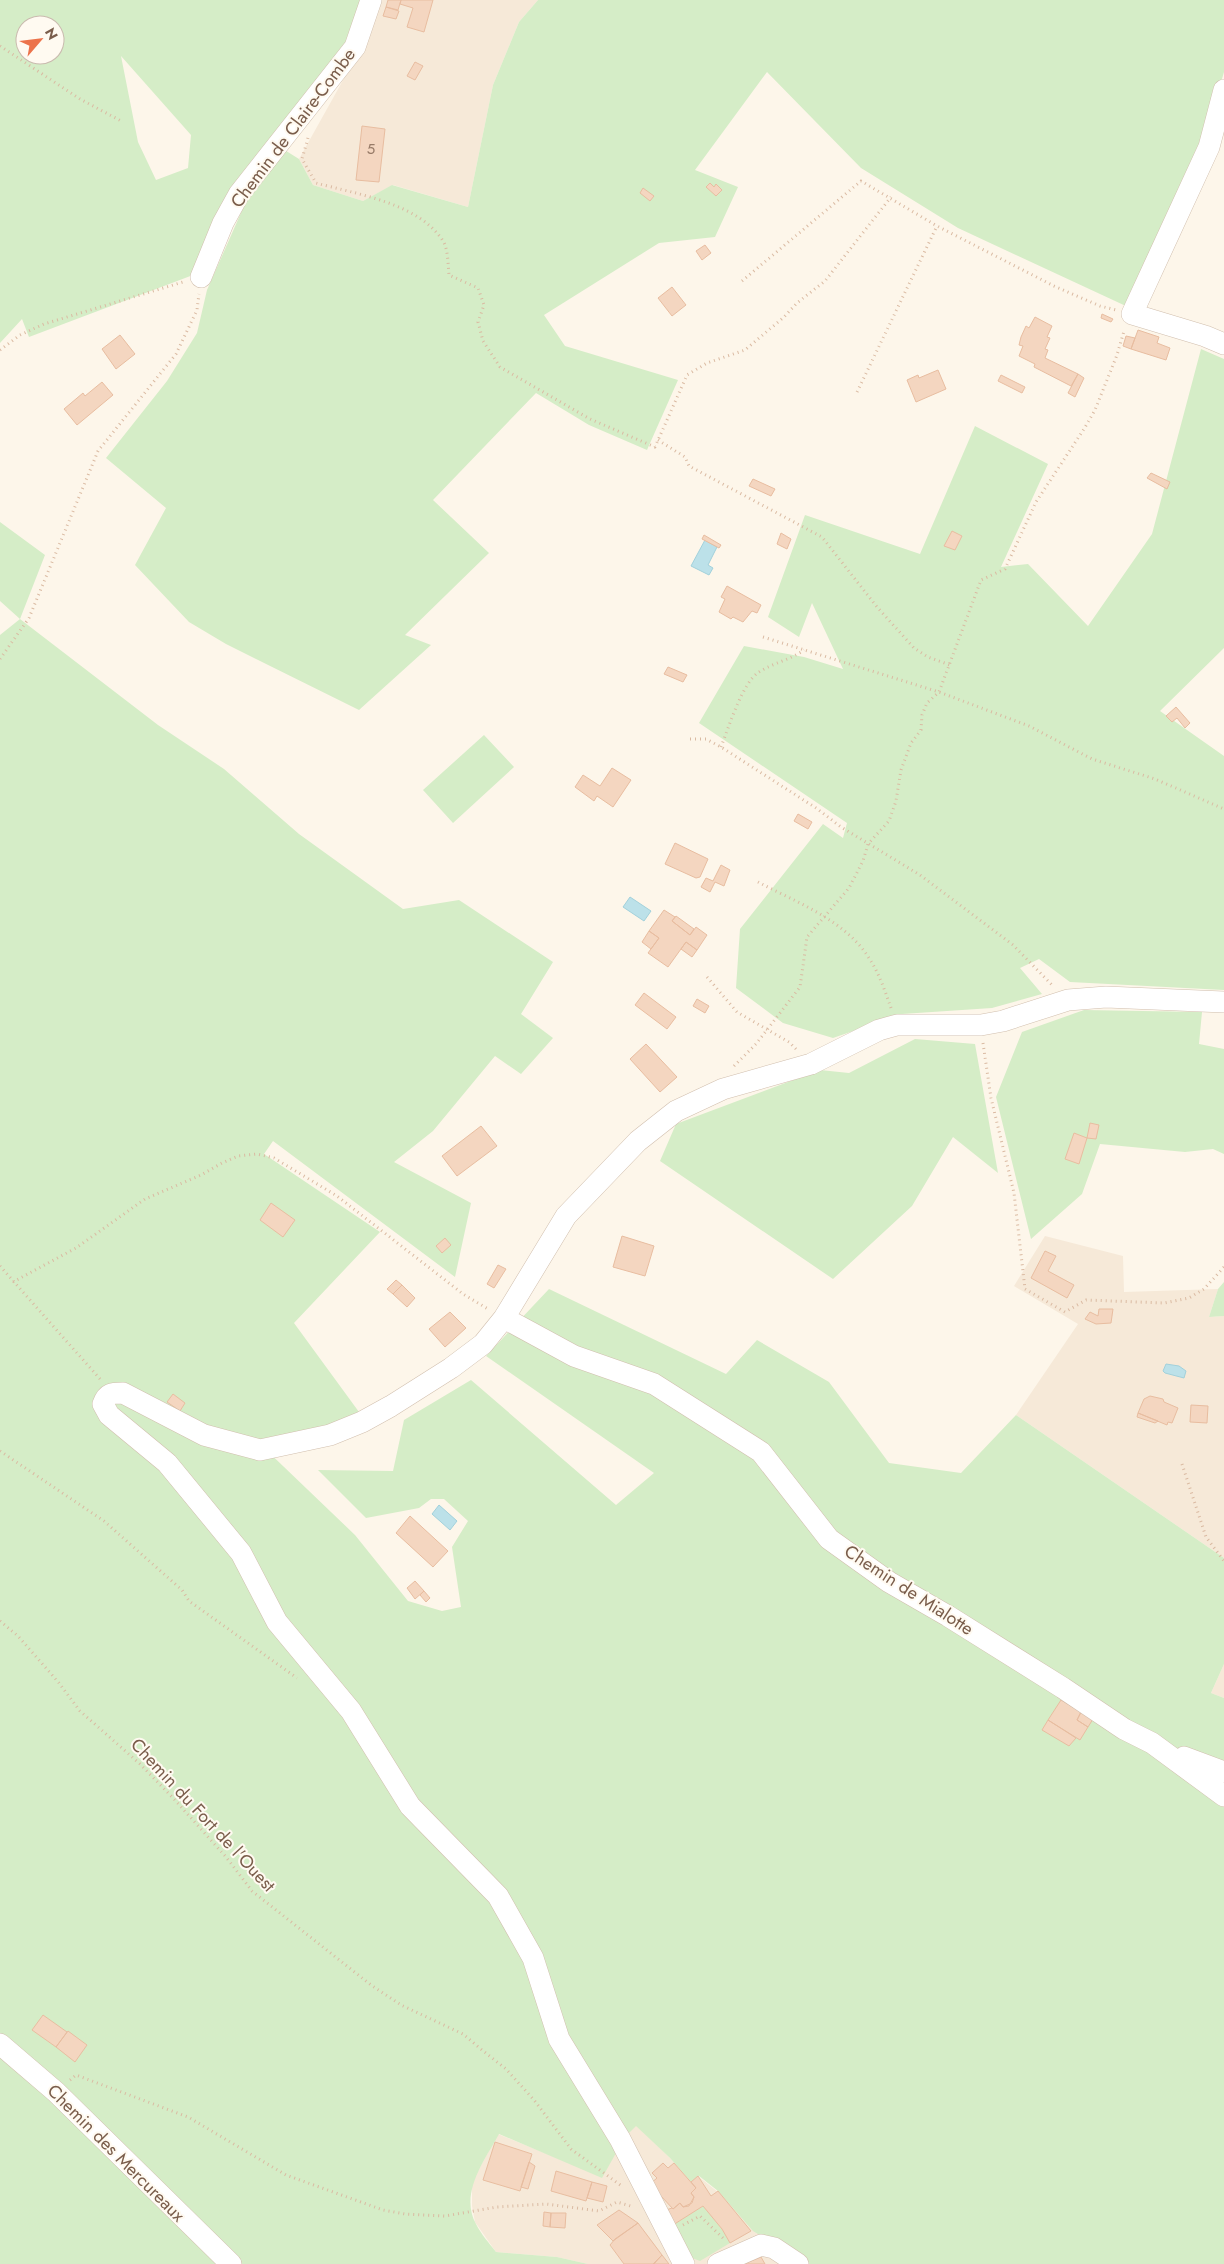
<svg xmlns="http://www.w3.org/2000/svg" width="1224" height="2264" font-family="Jost,sans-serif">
	<rect width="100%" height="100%" fill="#fdf6ea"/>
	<path fill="#f6e9d8" d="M376 0H538L519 22 493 85 468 207 393 185 363 201 313 185 299 159 361 48Z
		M1045 1236 1123 1256 1124 1292 1218 1289 1209 1317 1224 1316V1558L1016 1415 1078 1324 1014 1286Z
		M1224 1664V1698L1211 1693Z
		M636 2125 670 2158 691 2182 698 2176 807 2264H588L557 2257 496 2252 475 2222 472 2206V2182L498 2134 547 2154 625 2137Z"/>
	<path fill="#d5edc7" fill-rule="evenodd" d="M0 0H362L349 43 201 272 29 337 22 319 0 343ZM25 25H55V55H25ZM121 56 191 135 188 168 156 180 138 142Z
		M538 0H1224V72L1200 155 1128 307 958 228 861 168 767 72 695 170 738 187 715 237 659 243 544 315 565 346 678 380 647 450 589 425 536 393 433 500 489 553 405 635 431 645 359 710 226 644 189 622 135 565 166 508 106 458 167 381 197 333 207 290 244 206 283 149 299 159 313 185 363 201 392 185 468 207 493 85 519 22Z
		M1201 349 1224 359V648L1160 711 1224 756V990L1070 982 1039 959 1020 968 1042 994 992 1008 902 1014 833 1038 783 1023 736 988 740 929 823 824 843 838 847 823 699 723 744 646 804 657 843 669 812 603 799 637 768 617 805 515 920 554 975 426 1048 464 1001 567 1028 564 1088 626 1152 534Z
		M0 522 45 555 20 619 158 725 224 769 299 834 403 909 459 900 553 962 521 1014 553 1038 521 1074 495 1056 433 1131 394 1162 471 1203 455 1277 273 1141 264 1154 380 1232 294 1323 359 1412 326 1434 259 1443 355 1535 408 1601 442 1611 461 1607 452 1547 468 1521 444 1499H431L419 1508 366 1518 318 1470 393 1471 404 1420 471 1380 616 1505 654 1473 486 1356 549 1289 726 1374 757 1340 829 1382 889 1463 961 1473 1016 1415 1224 1558V1664L1211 1693 1224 1698V2264H807L753 2231 718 2191 699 2176 691 2182 670 2158 636 2126 625 2137 602 2178 499 2134C485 2160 459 2193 476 2224 481 2234 489 2243 496 2252L557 2257 588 2264H0V635L20 619 0 601Z
		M484 735 514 767 453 823 423 790Z
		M1084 1010 1202 1012 1199 1044 1224 1049V1154L1213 1149 1185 1152 1100 1144 1082 1194 1031 1239 996 1097 1022 1032Z
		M915 1039 975 1044 998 1173 953 1137 912 1206 833 1279 660 1161 676 1124 820 1070 849 1073Z
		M1224 1282V1316L1209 1317 1218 1289Z
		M703 2206 722 2229 730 2243 700 2261 687 2256 673 2225Z"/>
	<path fill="#bce1e9" stroke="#a2d1db" d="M705 540 717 547 708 565 713 568 709 575 691 566Z
		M630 897 651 911 644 921 623 907Z
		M1166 1364 1179 1366 1186 1371 1184 1378 1165 1373 1163 1371Z
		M439 1505 457 1521 450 1530 432 1514Z"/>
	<path fill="#f4d6c0" stroke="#e8bda0" d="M388 0H401L398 10 386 7Z
		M401 0H433L424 32 407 27 413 8 400 4Z
		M386 7 399 11 396 19 383 16Z
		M415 62 423 66 415 80 407 76Z
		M362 126 385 129 379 182 356 180Z
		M710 183 714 187 716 184 722 190 716 196 706 187Z
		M643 188 654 196 650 201 640 193Z
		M705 245 711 253 702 260 696 251Z
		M672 287 686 305 672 316 658 298Z
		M1102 314 1113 319 1111 322 1101 318Z
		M1035 317 1052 326 1047 337 1050 338 1045 349 1048 350 1045 358 1078 374 1071 386 1034 367 1035 364 1019 356 1023 346 1019 345 1021 337 1026 326 1029 328Z
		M1138 330 1159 337 1157 343 1170 348 1166 360 1131 349Z
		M120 335 135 354 116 369 102 349Z
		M1126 336 1135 338 1131 349 1123 346Z
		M938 370 946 389 916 402 907 380 918 375 919 378Z
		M1078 374 1084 378 1075 397 1068 393Z
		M1001 375 1025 387 1022 393 998 381Z
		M102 382 113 395 77 425 64 409 83 393 85 396Z
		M1151 473 1170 482 1167 489 1147 478Z
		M753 479 775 489 771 496 749 486Z
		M952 531 962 536 955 550 944 546Z
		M781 533 791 539 787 549 777 544Z
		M704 535 721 545 719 548 702 539Z
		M727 586 761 605 757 613 752 611 743 622 733 617 731 619 719 612 725 599 721 597Z
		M668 667 687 675 683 682 664 674Z
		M1176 707 1190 723 1185 728 1177 718 1172 722 1166 716Z
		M612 768 631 780 613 807 597 796 594 801 575 787 583 775 600 786Z
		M798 814 812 822 808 829 794 821Z
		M675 843 708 859 700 877 696 878 665 864Z
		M721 865 730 870 724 886 715 882 710 892 701 887 706 878 713 881Z
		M664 910 675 917 672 921 690 935 696 927 707 935 697 950 686 942 668 967 648 953 659 938 649 931Z
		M676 916 694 929 690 935 672 921Z
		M649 931 659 938 651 949 642 942Z
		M686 942 697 950 692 957 681 949Z
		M644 993 676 1017 667 1029 635 1005Z
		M697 999 709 1006 705 1013 693 1006Z
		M646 1044 677 1077 660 1092 630 1059Z
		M1090 1123 1099 1125 1096 1139 1087 1138Z
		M481 1126 497 1146 457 1176 442 1156Z
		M1074 1133 1087 1138 1079 1164 1065 1159Z
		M271 1203 295 1220 283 1237 260 1220Z
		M622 1236 654 1246 645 1276 613 1267Z
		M445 1238 451 1245 442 1253 436 1246Z
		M1045 1251 1056 1256 1048 1271 1074 1285 1067 1298 1031 1278Z
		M498 1265 506 1269 494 1288 487 1284Z
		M396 1280 402 1285 393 1294 387 1289Z
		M402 1285 415 1298 407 1307 393 1294Z
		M1099 1309H1113L1111 1323 1096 1324 1085 1319 1090 1312 1098 1316Z
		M450 1312 466 1328 445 1347 429 1329Z
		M173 1394 185 1403 180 1411 167 1402Z
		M1150 1396 1163 1399 1164 1402 1178 1408 1172 1423 1168 1422 1167 1425 1138 1413 1144 1399Z
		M1191 1405 1208 1406 1207 1423 1190 1422Z
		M1138 1413 1158 1421 1155 1423 1137 1417Z
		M410 1516 448 1551 433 1567 396 1533Z
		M415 1581 424 1591 415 1599 407 1588Z
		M424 1591 430 1598 426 1602 420 1595Z
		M1061 1700 1081 1712 1077 1720 1088 1727 1080 1740 1048 1720Z
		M1081 1712 1093 1719 1088 1727 1077 1720Z
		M1048 1720 1076 1738 1069 1746 1042 1730Z
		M43 2015 67 2032 56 2047 32 2030Z
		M68 2031 87 2045 75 2062 56 2047Z
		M495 2142 532 2154 520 2191 483 2180Z
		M529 2162 535 2166 528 2189 521 2187Z
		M663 2163 668 2168 674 2163 696 2188 691 2193 694 2197 689 2206 683 2207 680 2203 673 2209 650 2184 657 2178 652 2173Z
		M556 2171 592 2182 586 2201 551 2191Z
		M698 2176 711 2196 718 2191 751 2231 730 2243 722 2229 703 2206 673 2225 666 2210 672 2208 673 2209 680 2203 683 2207 692 2203 694 2197 691 2193 696 2188 691 2182Z
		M592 2182 607 2186 603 2202 587 2198Z
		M619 2210 638 2223 613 2241 597 2225Z
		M544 2212 551 2213 550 2227 543 2226Z
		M551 2213H566L565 2228 550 2227Z
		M638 2223 662 2255 654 2264H624L610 2245 615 2239Z
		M662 2255 669 2264H653Z
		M761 2257 765 2264H744Z"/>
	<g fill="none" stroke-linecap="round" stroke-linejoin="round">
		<g stroke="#d1bfae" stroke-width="22">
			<path id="minor" d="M1224 90 1209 147 1132 314 1205 336 1224 344
				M201 277 223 223 239 194 355 47 371 0
				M504 1318 574 1356 654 1384 761 1452 829 1539 889 1582 948 1616 1063 1688 1124 1729 1152 1743 1224 1796
				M1184 1757 1224 1772
				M0 2044 56 2092 231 2264
				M684 2264 620 2139 559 2039 533 1958 498 1896 410 1806 351 1711 277 1622 241 1553 167 1463 109 1415 103 1404C107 1393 112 1393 123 1393L204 1435 260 1450 330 1435 362 1422 391 1406 451 1368 483 1344 504 1318 566 1216 638 1141 676 1111 723 1089 811 1064 879 1030 897 1025H981L1003 1021 1068 1000 1106 997 1224 1002
				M718 2264 761 2245 774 2248 798 2264"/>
		</g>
		<path stroke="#dabaa2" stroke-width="3" stroke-dasharray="1 4" stroke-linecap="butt" d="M0 46 80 99 123 122
			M308 138 302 159 316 183C356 194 419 203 443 241 448 248 448 265 449 275L478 288 484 305 478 322 483 341 500 367 590 419 655 447 687 375 707 363 745 350 784 317 797 303 825 281 891 197
			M742 281 861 181 937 226 1054 286 1100 306 1116 310
			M0 350 20 335 44 324 183 282
			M857 392 937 226
			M658 440 685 457 689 466 822 537 877 607 914 648 928 657 950 665
			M763 637 939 692 1029 726 1092 759 1155 779 1224 809
			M0 659 29 618 98 451 176 354 197 310 199 294
			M690 739H706L721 747 816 808 841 827 920 875 1013 945 1053 986
			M721 747C729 727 742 683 759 672 773 663 790 660 804 650
			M758 882C796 902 845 920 869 958 879 973 885 991 891 1008
			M707 977 737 1012 789 1042 796 1049
			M983 1043 991 1098 1014 1193 1025 1289 1065 1312 1086 1300 1164 1303 1189 1298 1204 1289 1224 1267
			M734 1066 756 1044 800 987 807 937 849 888 863 861 868 844 889 821 896 801 901 770 911 743 921 730 922 715 927 703 939 692 981 580 1005 569 1036 502 1084 429 1095 410 1117 355 1124 331
			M0 1266 100 1379
			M13 1282 76 1248 145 1199 201 1175 222 1163 238 1156 257 1154 274 1158 337 1196 463 1294 488 1309
			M0 1451 104 1521 182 1590 189 1601 297 1678
			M1182 1464 1206 1537 1224 1561
			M0 1621 18 1636 59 1683 80 1711 140 1764 174 1799 226 1857 252 1891 371 1985 401 2005 463 2034 482 2050 506 2069 534 2100 571 2149 623 2187
			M70 2080 76 2075 188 2117 286 2175 383 2210 405 2214 445 2216 497 2207 546 2204 599 2211 617 2202 634 2207
			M683 2225 700 2216 725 2240"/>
		<use href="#minor" stroke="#fff" stroke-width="21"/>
	</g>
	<g text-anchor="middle" stroke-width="4" stroke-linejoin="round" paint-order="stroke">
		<g font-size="15" fill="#987b68">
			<text x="371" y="154">5</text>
		</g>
		<g font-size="18" fill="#7a5d4b" stroke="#fffaf1">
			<text transform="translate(293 128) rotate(-53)" y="6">Chemin de Claire-Combe</text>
			<text transform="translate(909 1590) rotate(33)" y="6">Chemin de Mialotte</text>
			<text transform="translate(203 1815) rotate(47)" y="6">Chemin du Fort de l'Ouest</text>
			<text transform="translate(116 2153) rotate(45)" y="6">Chemin des Mercureaux</text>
		</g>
	</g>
	<g transform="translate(40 40) rotate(62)"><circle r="24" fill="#fffaf1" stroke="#cabbaf"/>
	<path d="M0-4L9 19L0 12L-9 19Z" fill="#ec734b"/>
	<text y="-8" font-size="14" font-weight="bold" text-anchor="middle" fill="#7a5d4b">N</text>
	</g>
</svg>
